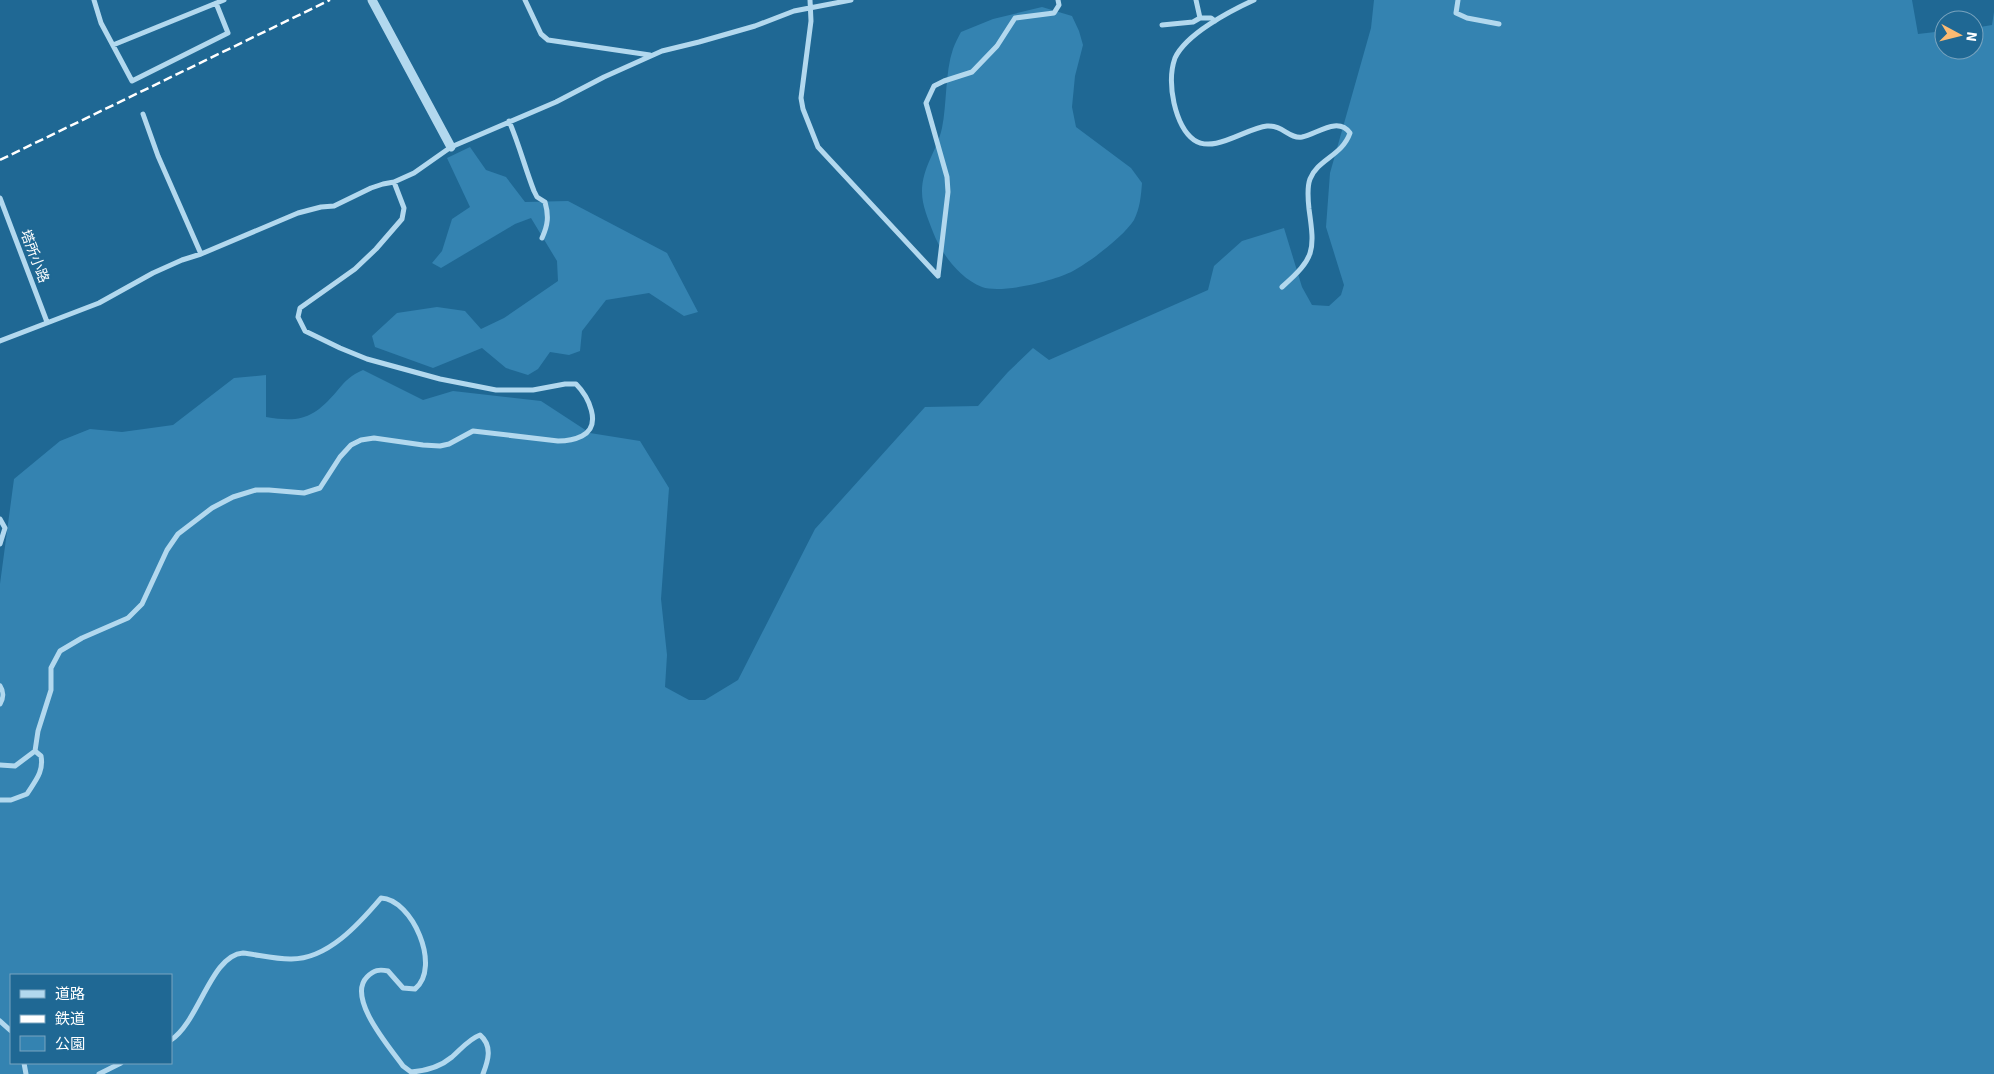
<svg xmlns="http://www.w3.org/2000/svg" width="1994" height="1074" font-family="Signika,'Noto Sans JP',sans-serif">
	<rect width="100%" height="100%" fill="#1f6894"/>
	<path fill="#3483b1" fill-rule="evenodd" d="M1374 0H1912L1918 34 1944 31V50H1974V28L1992 25 1994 12V1074H0V584L14 479 60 441 90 429 122 432 173 425 234 378 266 375V417C301 423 314 418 337 391 345 381 351 375 363 370L423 400 453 391 541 401 590 433 640 441 669 488 661 599 667 655 665 687 689 700H705L738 680 815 529 925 407 978 406 1008 372 1033 348 1049 360 1208 290 1214 266 1242 241 1284 228 1302 287 1312 305 1329 306 1341 295 1344 285 1326 227 1330 173 1371 28ZM11 975H171V1063H11Z
		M1042 7 1072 16 1079 31 1083 45 1075 76 1072 107 1076 127 1131 168 1142 183C1141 196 1140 208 1134 220 1124 236 1090 262 1073 271 1054 281 1002 294 982 287 959 278 941 253 933 232 928 219 922 205 922 192 922 167 937 151 942 128 947 104 945 72 953 49 955 43 958 38 961 32L993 19Z
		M470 147 486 170 506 177 525 202 568 201 667 253 698 312 684 316 649 293 606 300 582 331 580 351 569 355 550 352 538 369 528 375 506 368 482 348 433 368 375 347 372 336 397 313 437 307 465 311 481 329 504 318 558 281 557 261 531 218 515 224 441 268 432 263 442 251 452 219 470 207 447 158Z"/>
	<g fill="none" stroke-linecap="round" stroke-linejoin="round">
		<path stroke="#b2d8ee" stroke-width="5" d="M94 0 101 23 132 81 228 33 216 3
			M525 0 541 34 548 40 650 55
			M810 0 811 21 801 98 803 109 818 147 938 276
			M1196 0 1200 18H1211L1215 21
			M1254 0C1230 11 1186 34 1175 58 1170 72 1171 89 1174 103 1177 116 1183 132 1194 140 1214 154 1246 128 1267 126 1283 125 1289 139 1302 137 1317 134 1338 116 1350 133 1342 156 1318 159 1310 179 1307 187 1308 200 1309 209 1315 251 1315 258 1282 287
			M1458 0 1456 13 1467 18 1499 24
			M1162 25 1193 22 1200 18
			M113 45 224 0
			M143 114 158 156 201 254
			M509 121C519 144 525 168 534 191L537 197 545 202C549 216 548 225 542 238
			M0 198 47 322
			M938 276 948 192 947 177 926 103 934 86 944 81 972 72 997 46 1015 18 1054 13 1059 5 1058 0
			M0 341 99 303 153 273 182 260 201 254 298 213 321 207 334 206 371 188 383 184 394 182 414 173 451 147 556 102 604 77 662 51 699 42 755 26 794 11 851 0
			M0 519 5 528 0 544
			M0 686C4 692 4 697 0 704
			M0 765 15 766 35 751 38 731 51 690V668L60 651 82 638 128 618 142 604 167 550 178 534 212 508 233 497 256 490H269L304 493 320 488 340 457 351 445 361 440 374 438 423 445 440 446 449 444 473 431 558 441C566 441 574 440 582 436 603 425 588 396 576 384H565L533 390H496L440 379 367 359 340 348 305 331 298 317 300 308 355 269 376 249 402 219 404 208 394 182
			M0 800H11L27 794C35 781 44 772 41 756L35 751
			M0 1021 11 1031
			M171 1040C199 1022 211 955 243 953 259 955 275 959 290 959 327 960 359 924 381 898 412 899 442 967 415 989L403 988 388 971C379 969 374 970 367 977 346 998 391 1049 403 1066L411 1072C426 1071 440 1067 452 1057 461 1049 469 1039 480 1035 493 1046 488 1061 483 1074
			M24 1063 26 1074
			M99 1074 121 1063"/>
		<path stroke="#b2d8ee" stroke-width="9" d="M372 0 451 147"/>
		<path stroke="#fff" stroke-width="2.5" stroke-dasharray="9 4" stroke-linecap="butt" d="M0 160 330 0"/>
	</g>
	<g text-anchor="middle" stroke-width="4" stroke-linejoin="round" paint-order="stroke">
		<g font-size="14" fill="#fff" stroke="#1f6894">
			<text transform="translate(35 256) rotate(69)" y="5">塔所小路</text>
		</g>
	</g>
	<rect x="10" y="974" width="162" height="90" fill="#1f6894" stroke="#79a4bf"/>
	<rect x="20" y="990" width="25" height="8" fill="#b2d8ee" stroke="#79a4bf"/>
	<text x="55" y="999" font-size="15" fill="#ffffff">道路</text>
	<rect x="20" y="1015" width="25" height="8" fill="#ffffff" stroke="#79a4bf"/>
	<text x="55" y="1024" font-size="15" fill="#ffffff">鉄道</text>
	<rect x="20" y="1036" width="25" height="15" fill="#3483b1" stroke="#79a4bf"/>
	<text x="55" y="1049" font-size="15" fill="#ffffff">公園</text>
	<g transform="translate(1959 35) rotate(97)"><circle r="24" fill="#1f6894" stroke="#79a4bf"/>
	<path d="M0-4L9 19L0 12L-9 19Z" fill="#fcba72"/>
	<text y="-8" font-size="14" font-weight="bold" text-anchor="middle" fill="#ffffff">N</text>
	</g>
</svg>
